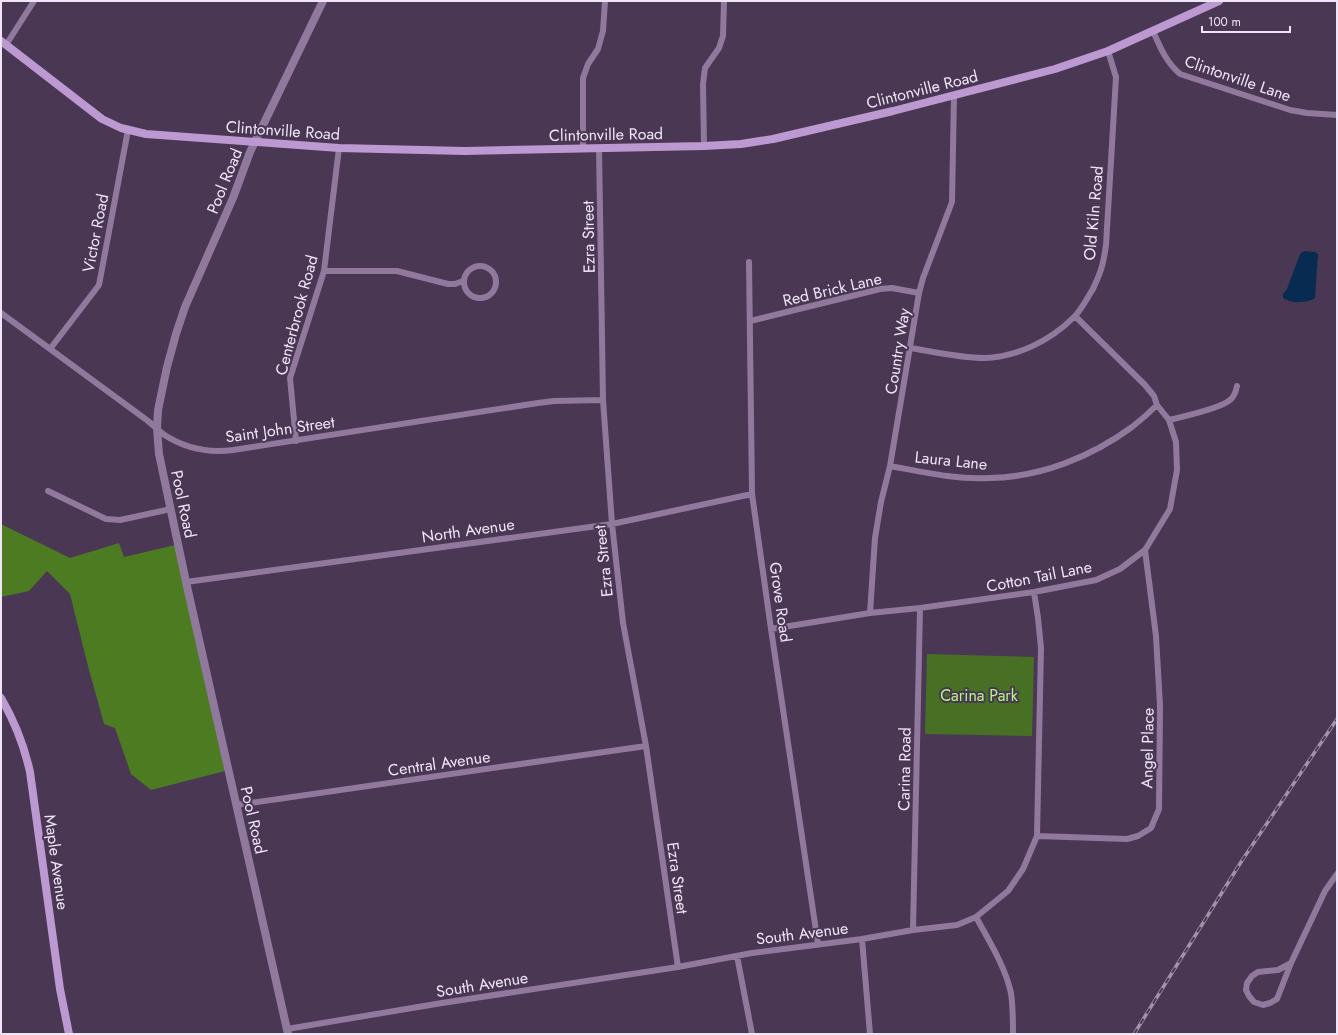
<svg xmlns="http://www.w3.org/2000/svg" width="1338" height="1035" font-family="Jost,sans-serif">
	<rect width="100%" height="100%" fill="#493754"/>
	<path fill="#477024" d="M927 654 1034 657 1032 736 925 734Z"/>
	<path fill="#4c7b21" d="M1 524 70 558 119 543 124 557 175 545 225 771 151 790 131 774 115 728 104 724 88 666 70 594 47 571 29 591 1 597Z"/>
	<path fill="#082c51" d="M1304 251 1315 252 1318 254 1315 298C1308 303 1291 304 1283 298V294L1287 289 1300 254Z"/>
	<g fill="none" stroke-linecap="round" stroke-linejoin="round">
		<path stroke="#90799d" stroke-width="6" d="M1153 31C1160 47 1166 62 1180 74L1290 110 1307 113 1337 115
			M6 45 34 1
			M704 146 703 84 705 68 719 48 723 36 724 1
			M583 148V78L588 64 598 49 603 31 605 1
			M599 148 603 400 612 524 623 623 646 746 678 967
			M749 262 752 494 771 629 818 944
			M464 282a16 16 0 1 1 32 0a16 16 0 1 1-32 0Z
			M324 271H397L448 284H455L463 281
			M1 313 144 418C151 423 157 429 163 434 184 448 209 453 233 450L538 403 554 401 603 400
			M750 321 880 289 892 288 919 293
			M911 348C934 352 961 358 984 358 1017 357 1050 341 1074 317 1082 309 1087 298 1093 289 1096 282 1100 274 1102 266 1104 259 1105 252 1106 245L1116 77 1108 51
			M50 349 99 285 128 130
			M1169 420C1182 417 1221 408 1230 400 1234 397 1236 391 1237 386
			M296 441 290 378 324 271 339 148
			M890 466C923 472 957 480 990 478 1041 477 1091 457 1132 427 1141 420 1149 413 1157 405
			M48 491 106 519 120 520 171 509
			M186 582 612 524 752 494
			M870 613 875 538 881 502 890 466 919 293 923 278 952 202 954 96
			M771 629 870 613 920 608 1034 592 1096 580 1120 569 1145 550 1170 509 1177 470 1176 442 1169 420 1157 405 1154 396 1145 385 1075 316
			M236 805 646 746
			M1037 836 1127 839 1138 836 1151 828 1159 809 1160 706 1156 636 1145 550
			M976 917C989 941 1005 966 1011 993 1013 1007 1013 1021 1013 1034
			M913 930 920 608
			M862 939 870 1034
			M737 956 752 1034
			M1291 963 1278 970 1258 972 1252 976 1247 983 1246 990 1249 996 1254 1002 1263 1005 1270 1003 1277 999 1291 963 1325 891 1337 874
			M287 1029 442 1003 678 967 752 953 862 939 913 930 957 925 976 917 1008 891 1023 869 1037 836 1041 648 1038 618 1034 592"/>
		<path stroke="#90799d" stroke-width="8" d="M288 1034 186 582 159 454 157 428 158 410 167 367 176 334 185 307 233 198 250 152 323 1"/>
		<path stroke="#bd99d1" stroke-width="8" d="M1 41 102 119 121 128 146 134 339 148 465 151 704 146 741 144 773 139 893 111 1055 69 1108 51 1219 1
			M1 698C15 722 24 745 30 772L60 989 69 1034"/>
		<g stroke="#a293ab" stroke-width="3.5">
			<path id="rail" d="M1134 1034 1241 862 1337 719"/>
		</g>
		<use href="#rail" stroke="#493754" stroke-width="2" stroke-dasharray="6" stroke-linecap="butt"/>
	</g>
	<g text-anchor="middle" stroke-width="4" stroke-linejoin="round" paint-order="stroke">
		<g font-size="16" fill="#f0e5f7" stroke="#493754">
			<text transform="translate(1238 78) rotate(19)" y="6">Clintonville Lane</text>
			<text transform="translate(922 89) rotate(-14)" y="6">Clintonville Road</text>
			<text transform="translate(283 130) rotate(4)" y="6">Clintonville Road</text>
			<text transform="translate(606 134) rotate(-1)" y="6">Clintonville Road</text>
			<text transform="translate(224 181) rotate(-68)" y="6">Pool Road</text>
			<text transform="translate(1093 213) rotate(-85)" y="6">Old Kiln Road</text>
			<text transform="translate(95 233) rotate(-79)" y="6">Victor Road</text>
			<text transform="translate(588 237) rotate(-91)" y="6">Ezra Street</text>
			<text transform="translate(832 289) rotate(-13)" y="6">Red Brick Lane</text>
			<text transform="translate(296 315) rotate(-75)" y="6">Centerbrook Road</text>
			<text transform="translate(897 351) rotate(-81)" y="6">Country Way</text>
			<text transform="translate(280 429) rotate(-8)" y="6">Saint John Street</text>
			<text transform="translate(951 460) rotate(6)" y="6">Laura Lane</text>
			<text transform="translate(184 504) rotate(78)" y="6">Pool Road</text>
			<text transform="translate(468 530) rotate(-8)" y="6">North Avenue</text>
			<text transform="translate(603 561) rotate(-96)" y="6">Ezra Street</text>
			<text transform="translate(1039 576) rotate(-11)" y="6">Cotton Tail Lane</text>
			<text transform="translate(781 602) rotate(82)" y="6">Grove Road</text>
			<text transform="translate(1147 748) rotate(-89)" y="6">Angel Place</text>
			<text transform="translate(439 763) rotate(-8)" y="6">Central Avenue</text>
			<text transform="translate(904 769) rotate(-89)" y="6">Carina Road</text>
			<text transform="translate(254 820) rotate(77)" y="6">Pool Road</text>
			<text transform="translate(57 862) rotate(82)" y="6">Maple Avenue</text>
			<text transform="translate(678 878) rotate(82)" y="6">Ezra Street</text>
			<text transform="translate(802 933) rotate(-7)" y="6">South Avenue</text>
			<text transform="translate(482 984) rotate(-9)" y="6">South Avenue</text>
		</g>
		<g font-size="16" fill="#b5f684" stroke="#493754">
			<text x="979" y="701">Carina Park</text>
		</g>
	</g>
	<rect width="1338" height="1035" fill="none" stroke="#f0e5f7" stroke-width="4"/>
	<path d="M1202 26v6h88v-6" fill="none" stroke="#f0e5f7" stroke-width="2"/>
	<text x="1208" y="26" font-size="12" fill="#f0e5f7" stroke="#493754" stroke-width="3" paint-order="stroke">100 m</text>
</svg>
